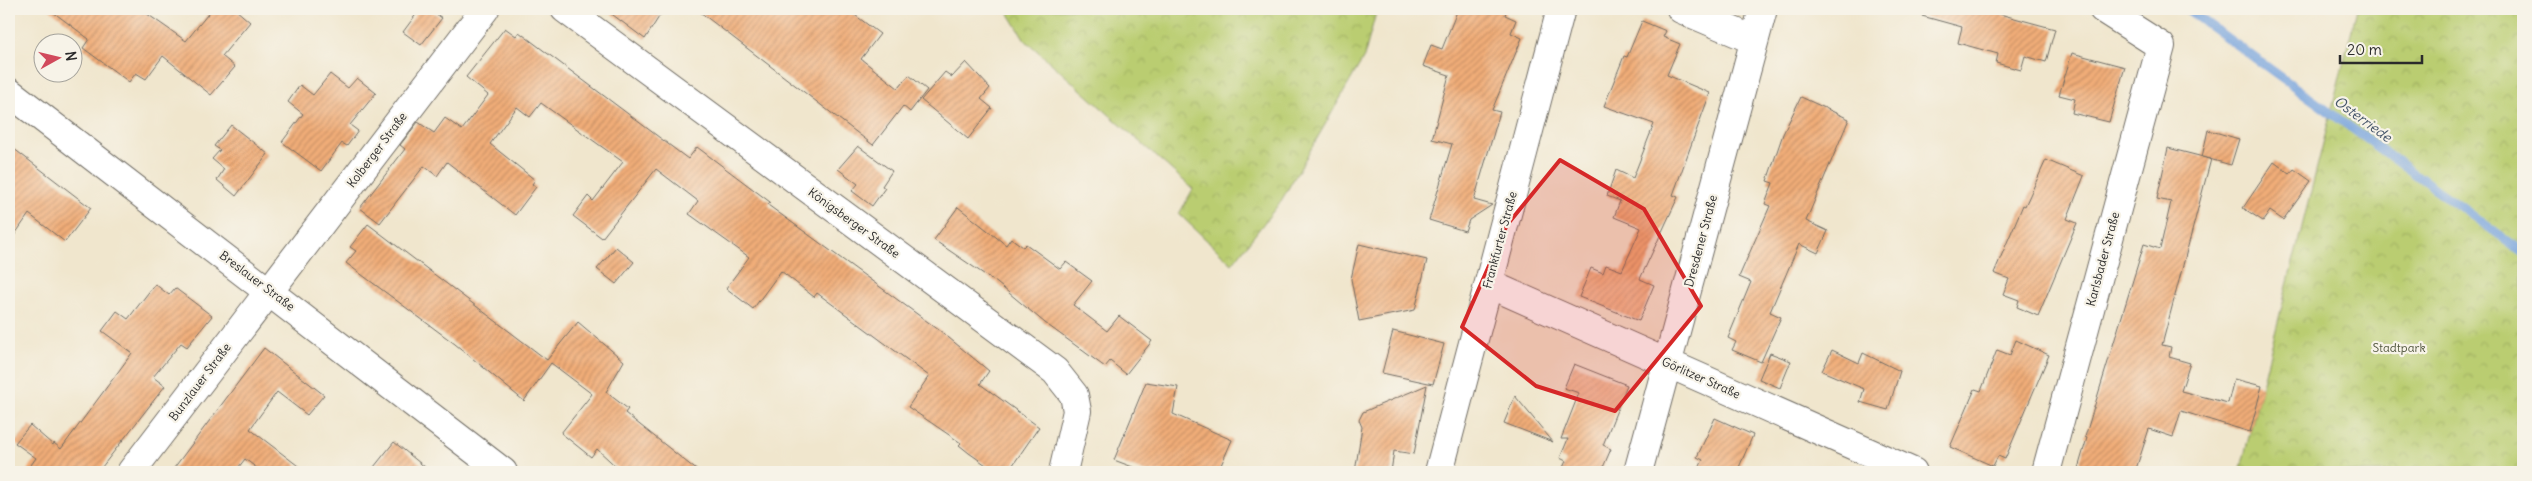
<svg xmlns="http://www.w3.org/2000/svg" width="2532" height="481" font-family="Delius,sans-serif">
	<defs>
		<pattern id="park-crowns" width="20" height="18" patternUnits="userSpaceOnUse" patternTransform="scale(1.25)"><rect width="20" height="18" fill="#bacd71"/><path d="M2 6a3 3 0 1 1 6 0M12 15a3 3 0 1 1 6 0" fill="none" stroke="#a0b062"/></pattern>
		<pattern id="building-hatch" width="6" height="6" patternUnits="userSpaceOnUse" patternTransform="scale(1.25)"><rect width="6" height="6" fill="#f1ad78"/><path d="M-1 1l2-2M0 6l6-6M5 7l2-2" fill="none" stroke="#c38d63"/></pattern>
	</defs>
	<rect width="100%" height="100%" fill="#f7f3e8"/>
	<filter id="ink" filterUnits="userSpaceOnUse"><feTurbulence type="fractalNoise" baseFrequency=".02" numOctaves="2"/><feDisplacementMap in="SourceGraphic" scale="10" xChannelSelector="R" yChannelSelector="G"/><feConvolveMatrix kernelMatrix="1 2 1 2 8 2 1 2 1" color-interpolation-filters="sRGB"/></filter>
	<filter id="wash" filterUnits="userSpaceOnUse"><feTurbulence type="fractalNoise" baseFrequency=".0096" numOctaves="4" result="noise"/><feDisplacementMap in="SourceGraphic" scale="20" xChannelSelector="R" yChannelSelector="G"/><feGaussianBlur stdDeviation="1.12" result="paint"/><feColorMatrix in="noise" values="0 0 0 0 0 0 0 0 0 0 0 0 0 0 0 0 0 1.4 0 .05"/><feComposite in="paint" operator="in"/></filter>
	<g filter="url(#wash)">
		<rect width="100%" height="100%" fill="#f0e6cd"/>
		<path fill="url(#park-crowns)" stroke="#727c4e" d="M1006 9H1377L1364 57 1281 201 1232 264 1179 214 1193 189 1025 40Z
			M2357 9H2510L2523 16V472H2240Z"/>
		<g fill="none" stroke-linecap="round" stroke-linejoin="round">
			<path stroke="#73a1dc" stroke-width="9" d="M2187 9 2523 252"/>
		</g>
		<g id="blocks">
			<path fill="url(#building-hatch)" d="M49 9H140L186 41 212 9H235L250 22 222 56 235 67 211 95 163 56 146 79 136 73 129 82 83 48 89 39Z
				M420 9H429L442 18 421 45 403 32Z
				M605 9H664L645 39Z
				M696 9H847L880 34 861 59 898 88 909 75 927 90 910 112 903 106 873 145Z
				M1458 9H1507L1505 15 1516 20 1511 33 1522 38 1492 110 1500 112 1474 200 1492 205 1469 220 1465 231 1429 220 1452 144 1432 139 1449 75 1423 66 1431 45 1442 49Z
				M1923 9H1981L2055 29 2046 62 2025 56 2021 70 1996 63 1998 54 1958 43 1962 27 1922 16Z
				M1642 21 1666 31 1663 37 1680 44 1667 75 1710 93 1673 195 1678 197 1640 279 1654 285 1639 321 1579 297 1591 268 1603 273 1606 265 1622 271 1641 228 1614 217 1620 201 1607 196 1616 170 1633 178 1654 124 1604 106 1624 56 1627 57Z
				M505 28 516 36 519 32 688 159 697 147 770 202 768 205 943 333 989 371 980 384 1039 427 1008 472H996L969 453 959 445 961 443 908 407 929 376 817 293 814 297 781 271 753 309 726 288 749 257 689 214 698 201 656 169 602 238 573 216 588 196 593 201 623 162 541 103 530 117 517 107 490 144 535 180 532 184 536 187 515 215 447 162 437 176 424 166 380 223 360 208 405 149 400 145 418 122 434 133 445 118 462 130 488 95 466 77Z
				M2072 53 2125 67 2109 122 2072 113 2075 99 2059 95Z
				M966 62 990 88 981 99 992 108 968 139 921 100 945 72 952 77Z
				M330 74 348 88 357 78 376 93 350 125 358 131 347 146 342 143 321 171 282 142 303 114 288 102 300 85 313 95Z
				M1801 97 1849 119 1806 221 1828 231 1818 253 1799 244 1770 312 1781 317 1761 362 1732 350 1736 342 1728 338 1751 282 1739 277 1770 206 1765 204 1773 183 1767 181 1783 134Z
				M231 125 268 154 236 196 217 180 224 169 212 159 220 150 214 146Z
				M2208 130 2239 139 2231 165 2202 157Z
				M9 145 91 208 65 242 29 214 9 243Z
				M858 146 892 171 882 186 885 188 872 206 852 191 858 184 838 169Z
				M2168 148 2211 159 2162 345 2171 347 2169 357 2190 363 2181 391 2228 403 2234 379 2262 386 2250 432 2181 411 2173 437 2149 429 2135 472H2077L2087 438 2085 437 2144 244 2160 249 2171 202 2157 199Z
				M2046 160 2084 176 2067 219 2077 223 2038 316 2017 307 2019 300 2003 294 2009 279 1994 273 2023 205 2025 206Z
				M2274 162 2290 174 2294 169 2311 181 2283 220 2270 211 2263 221 2243 208Z
				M958 207 1006 245 1011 238 1023 247 1026 244 1060 269 1066 262 1092 281 1073 305 1107 331 1119 316 1152 341 1126 374 1110 361 1105 367 1045 323 997 283 934 240Z
				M368 224 547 360 578 322 624 361 606 392 628 409 625 413 699 472H622L597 449 591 457 561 433 592 394 551 363 524 401 455 344 346 263 356 251 350 247Z
				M1359 244 1427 260 1415 310 1359 321 1351 279Z
				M616 247 634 262 616 284 597 269Z
				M155 284 169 295 175 288 212 316 187 347 181 343 153 377 165 386 98 472H26L36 458 15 443 30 425 53 445 54 443 61 449 132 353 102 331 117 311 128 319Z
				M1393 331 1444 344 1433 384 1382 373Z
				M2016 340 2049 355 2005 459 1998 456 1993 466 1950 447 1975 389 1981 391 1997 350 2010 355Z
				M264 348 324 395 307 415 277 392 250 429 306 472H262L245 459 235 472H171Z
				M1832 350 1859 363 1863 353 1900 371 1888 410 1860 402 1864 389 1822 371Z
				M1770 353 1791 361 1780 388 1759 379Z
				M1574 364 1627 385 1603 445 1611 449 1601 472H1561L1566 461 1560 458 1568 439H1561L1579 393 1564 388Z
				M1146 382 1178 387 1173 414 1232 440 1218 472H1146L1114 460Z
				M1427 385 1414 454 1394 451 1391 472H1355L1362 427 1359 420 1363 412Z
				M1515 396 1553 442 1504 423Z
				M1715 418 1753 435 1737 472H1697L1703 460 1697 457Z
				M394 442 431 472H370Z"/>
		</g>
	</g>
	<g filter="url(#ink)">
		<use href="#blocks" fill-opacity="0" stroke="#706c64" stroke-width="1"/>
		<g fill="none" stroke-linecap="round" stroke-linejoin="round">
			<g stroke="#706c64" stroke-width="30">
				<path id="minor" d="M565 9 1055 371 1074 395 1077 411 1063 472
					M1681 9 1754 40
					M9 92 503 472
					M1489 284 1913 472
					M131 472 485 9
					M1439 472 1561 9
					M1638 472 1763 9
					M2046 472 2161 46 2103 9"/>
			</g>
			<use href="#minor" stroke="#fff" stroke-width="28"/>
		</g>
	</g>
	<path fill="#d62828" fill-opacity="0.2" stroke="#d62828" stroke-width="4" stroke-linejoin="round" d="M1560 160 1644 209 1701 306 1615 411 1536 386 1462 327 1507 225Z"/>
	<g text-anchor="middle" stroke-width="4.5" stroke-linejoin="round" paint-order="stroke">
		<g font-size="12" fill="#2b2b2b" stroke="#f7f3e8">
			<text transform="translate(377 150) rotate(-53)" y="4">Kolberger Straße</text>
			<text transform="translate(854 223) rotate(36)" y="4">Königsberger Straße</text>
			<text transform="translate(1500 240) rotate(-75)" y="4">Frankfurter Straße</text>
			<text transform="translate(1701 241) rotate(-75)" y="4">Dresdener Straße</text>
			<text transform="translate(2103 259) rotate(-75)" y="4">Karlsbader Straße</text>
			<text transform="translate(257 281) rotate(37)" y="4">Breslauer Straße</text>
			<text transform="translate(1701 378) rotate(24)" y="4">Görlitzer Straße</text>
			<text transform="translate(200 382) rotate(-53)" y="4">Bunzlauer Straße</text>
		</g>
		<g font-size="12" fill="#4f543c" stroke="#f7f3e8">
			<text x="2399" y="352">Stadtpark</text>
		</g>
		<g font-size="14" font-style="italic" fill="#445469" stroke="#f7f3e8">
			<text transform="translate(2363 119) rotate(36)" y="5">Osterriede</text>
		</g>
	</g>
	<rect width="2532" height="481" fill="none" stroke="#f7f3e8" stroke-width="30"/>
	<g transform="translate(58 58) rotate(82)"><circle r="24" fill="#f7f3e8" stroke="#a5a39c"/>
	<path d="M0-4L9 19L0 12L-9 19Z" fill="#d1495b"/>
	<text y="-8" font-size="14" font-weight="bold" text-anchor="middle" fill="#2b2b2b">N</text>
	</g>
	<path d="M2340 55v8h82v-8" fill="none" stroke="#2b2b2b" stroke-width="2.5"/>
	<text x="2347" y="55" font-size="15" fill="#2b2b2b" stroke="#f7f3e8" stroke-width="4" paint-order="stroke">20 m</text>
</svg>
